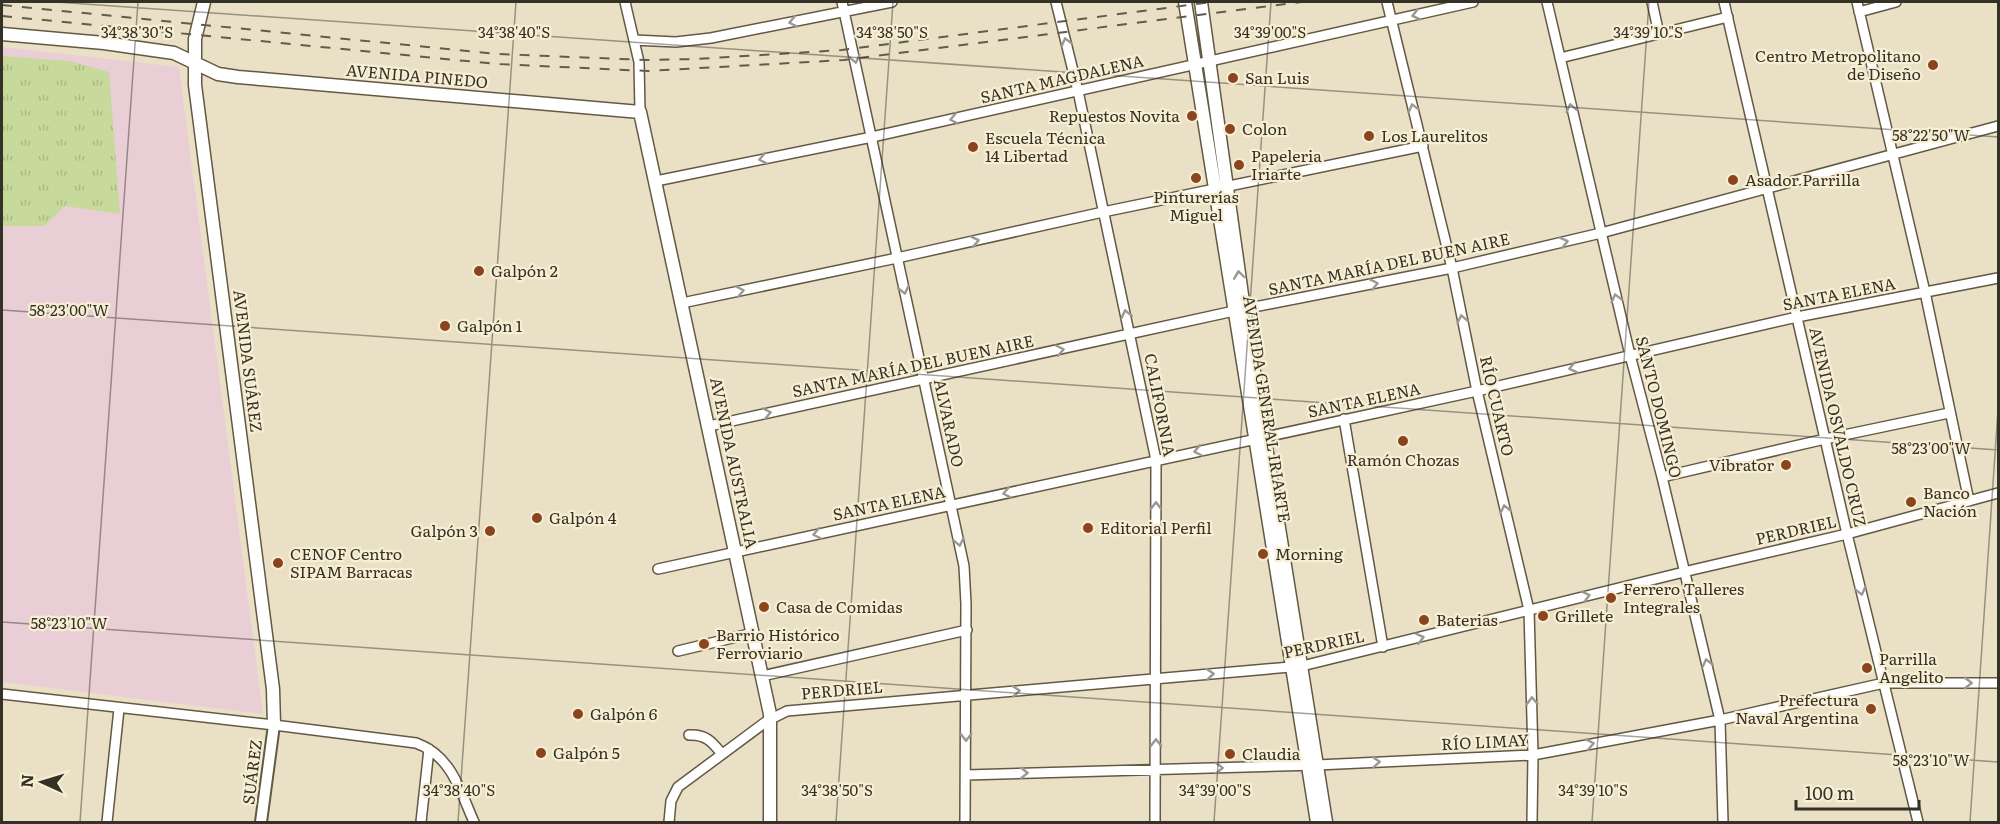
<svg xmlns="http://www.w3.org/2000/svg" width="2000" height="824" font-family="Literata,serif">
	<defs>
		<pattern id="park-tufts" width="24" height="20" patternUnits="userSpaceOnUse" patternTransform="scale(1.5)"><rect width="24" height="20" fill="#c7d99b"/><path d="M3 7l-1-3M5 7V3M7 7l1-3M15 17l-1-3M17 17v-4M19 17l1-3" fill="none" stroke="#acbb86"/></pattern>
	</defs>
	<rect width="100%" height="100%" fill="#eae0c6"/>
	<path fill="#e9cfd5" d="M2 47 179 67 263 714 2 682Z"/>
	<path fill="url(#park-tufts)" d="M2 56 70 61 109 72 120 214 65 206 44 226H2Z"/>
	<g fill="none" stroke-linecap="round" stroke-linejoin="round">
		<g stroke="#625943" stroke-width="12">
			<path id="minor" d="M625 2 639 62 640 112
				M842 2 964 566 966 604 965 822
				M1056 2 1078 91 1156 460 1155 822
				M1387 2 1452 268 1477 391 1529 610 1533 755 1532 822
				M1547 2 1630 355 1662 477 1720 720 1723 822
				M1652 2 1659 34
				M1724 2 1847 534 1918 822
				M1857 2 1925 292 1969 501
				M1859 12 1896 2
				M634 40 676 42 711 38 892 2
				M1560 58 1728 17
				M656 181 872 137 1473 2
				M682 303 897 258 1103 212 1423 146
				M1344 419 1383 647
				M709 426 1234 311 1452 268 1601 233 1998 126
				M1662 477 1825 439 1949 413
				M658 569 1477 391 1797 317 1998 278
				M678 651 753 633
				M762 676 967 630
				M2 694 274 725 416 743C452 756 460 791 474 822
				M689 735C706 734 712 742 722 754
				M966 775 1317 765 1533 755 1720 720 1884 683H1998
				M107 822 119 709
				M421 822 429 749
				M669 822 671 801 678 787 767 721 787 711 1302 666 1692 570 1847 534 1998 493"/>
		</g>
		<g stroke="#625943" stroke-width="14">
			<path id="tertiary" d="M261 822 274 725"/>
		</g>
		<g stroke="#625943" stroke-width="15">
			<path id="secondary" d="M204 2 195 39V85L273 689 274 725
				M1185 2 1317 822
				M1201 2 1244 309 1326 822
				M2 34 104 43 174 53 218 74 238 77 640 112 770 714V822"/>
		</g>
		<use href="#minor" stroke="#fff" stroke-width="9"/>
		<use href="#tertiary" stroke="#fff" stroke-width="10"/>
		<use href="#secondary" stroke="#fff" stroke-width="12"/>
		<path stroke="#605c4e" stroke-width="2" stroke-dasharray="10 10" stroke-linecap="butt" d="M2 5 498 54 646 60 697 59 842 50 1212 2
			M2 16 497 64 648 71 844 60 1301 2"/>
	</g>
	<defs><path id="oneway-chevron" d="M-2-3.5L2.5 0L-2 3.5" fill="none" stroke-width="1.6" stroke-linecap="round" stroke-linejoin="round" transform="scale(1.5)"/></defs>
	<g stroke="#9a9893">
		<use href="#oneway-chevron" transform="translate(1416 15) rotate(166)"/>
		<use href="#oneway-chevron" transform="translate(793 22) rotate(168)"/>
		<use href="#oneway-chevron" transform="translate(1066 42) rotate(-104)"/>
		<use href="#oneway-chevron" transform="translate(855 59) rotate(78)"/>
		<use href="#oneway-chevron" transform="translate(1413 108) rotate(-104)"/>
		<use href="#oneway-chevron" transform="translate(1571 108) rotate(-103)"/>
		<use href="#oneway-chevron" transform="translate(954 119) rotate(168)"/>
		<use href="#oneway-chevron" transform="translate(763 159) rotate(168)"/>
		<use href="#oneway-chevron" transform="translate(975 241) rotate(-13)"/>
		<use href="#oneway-chevron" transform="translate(1564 242) rotate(-13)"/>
		<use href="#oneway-chevron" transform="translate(1239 275) rotate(-98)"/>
		<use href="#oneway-chevron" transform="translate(1374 284) rotate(-11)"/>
		<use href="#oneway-chevron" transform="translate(904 290) rotate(77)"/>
		<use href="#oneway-chevron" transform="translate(740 291) rotate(-12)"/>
		<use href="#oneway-chevron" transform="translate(1616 298) rotate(-104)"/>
		<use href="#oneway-chevron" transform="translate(1126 314) rotate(-103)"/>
		<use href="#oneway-chevron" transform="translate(1462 319) rotate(-102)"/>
		<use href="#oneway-chevron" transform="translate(1060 350) rotate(-12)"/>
		<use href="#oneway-chevron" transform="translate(1573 368) rotate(167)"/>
		<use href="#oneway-chevron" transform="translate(767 413) rotate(-12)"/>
		<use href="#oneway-chevron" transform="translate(1198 451) rotate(168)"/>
		<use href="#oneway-chevron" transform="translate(1007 493) rotate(168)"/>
		<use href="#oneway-chevron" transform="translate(1156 506) rotate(-90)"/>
		<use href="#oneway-chevron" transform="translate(1505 509) rotate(-103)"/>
		<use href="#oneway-chevron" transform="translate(817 534) rotate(168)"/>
		<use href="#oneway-chevron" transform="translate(959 542) rotate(78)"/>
		<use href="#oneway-chevron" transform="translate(1861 591) rotate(76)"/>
		<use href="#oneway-chevron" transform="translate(1586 596) rotate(-14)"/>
		<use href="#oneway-chevron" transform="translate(1420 638) rotate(-14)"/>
		<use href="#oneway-chevron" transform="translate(1707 663) rotate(-103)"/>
		<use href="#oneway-chevron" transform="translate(1210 674) rotate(-4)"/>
		<use href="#oneway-chevron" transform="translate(1968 683)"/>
		<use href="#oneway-chevron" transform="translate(1016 691) rotate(-5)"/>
		<use href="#oneway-chevron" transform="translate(1532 701) rotate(-92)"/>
		<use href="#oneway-chevron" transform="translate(966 737) rotate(90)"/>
		<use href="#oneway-chevron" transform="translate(1156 743) rotate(-90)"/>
		<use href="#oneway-chevron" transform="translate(1590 744) rotate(-11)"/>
		<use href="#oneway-chevron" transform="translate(1376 762) rotate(-3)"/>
		<use href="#oneway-chevron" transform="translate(1219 768) rotate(-2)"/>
		<use href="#oneway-chevron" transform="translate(1024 773) rotate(-1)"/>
	</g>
	<path fill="none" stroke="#343127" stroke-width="1.5" stroke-opacity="0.45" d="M56 2 1998 137M2 310 1998 450M2 622 1998 762M80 822 138 2M458 822 516 2M836 822 893 2M1214 822 1271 2M1592 822 1649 2M1970 822 1998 410"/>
	<g fill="#8a441e" stroke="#f7eed3" stroke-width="2">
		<circle cx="1933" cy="65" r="6"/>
		<circle cx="1233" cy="78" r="6"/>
		<circle cx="1192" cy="116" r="6"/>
		<circle cx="1230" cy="129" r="6"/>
		<circle cx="1369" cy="136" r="6"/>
		<circle cx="973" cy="147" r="6"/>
		<circle cx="1239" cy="165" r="6"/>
		<circle cx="1196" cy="178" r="6"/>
		<circle cx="1733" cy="180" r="6"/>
		<circle cx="479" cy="271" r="6"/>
		<circle cx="445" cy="326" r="6"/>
		<circle cx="1403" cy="441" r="6"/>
		<circle cx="1786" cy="465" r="6"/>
		<circle cx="1911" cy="502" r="6"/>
		<circle cx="537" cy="518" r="6"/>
		<circle cx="1088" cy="528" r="6"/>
		<circle cx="490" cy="531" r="6"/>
		<circle cx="1263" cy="554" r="6"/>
		<circle cx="278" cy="563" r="6"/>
		<circle cx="1611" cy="598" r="6"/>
		<circle cx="764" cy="607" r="6"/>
		<circle cx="1543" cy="616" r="6"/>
		<circle cx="1424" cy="620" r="6"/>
		<circle cx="704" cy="644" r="6"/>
		<circle cx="1867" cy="668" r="6"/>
		<circle cx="1871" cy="709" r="6"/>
		<circle cx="578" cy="714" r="6"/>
		<circle cx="541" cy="753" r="6"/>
		<circle cx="1230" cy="754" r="6"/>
	</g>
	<g text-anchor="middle" stroke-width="4.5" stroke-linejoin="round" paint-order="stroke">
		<g font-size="16" fill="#343127" stroke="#f7eed3" text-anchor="start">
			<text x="1921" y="62" text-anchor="end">Centro Metropolitano<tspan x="1921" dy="18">de Diseño</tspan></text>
			<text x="1245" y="84">San Luis</text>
			<text x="1180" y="122" text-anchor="end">Repuestos Novita</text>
			<text x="1242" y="135">Colon</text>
			<text x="1381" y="142">Los Laurelitos</text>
			<text x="985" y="144">Escuela Técnica<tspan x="985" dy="18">14 Libertad</tspan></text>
			<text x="1251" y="162">Papeleria<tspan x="1251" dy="18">Iriarte</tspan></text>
			<text x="1745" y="186">Asador Parrilla</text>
			<text x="1196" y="203" text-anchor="middle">Pinturerías<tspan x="1196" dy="18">Miguel</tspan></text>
			<text x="491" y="277">Galpón 2</text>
			<text x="457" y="332">Galpón 1</text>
			<text x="1403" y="466" text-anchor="middle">Ramón Chozas</text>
			<text x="1774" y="471" text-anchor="end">Vibrator</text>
			<text x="1923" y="499">Banco<tspan x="1923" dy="18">Nación</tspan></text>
			<text x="549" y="524">Galpón 4</text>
			<text x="1100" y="534">Editorial Perfil</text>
			<text x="478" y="537" text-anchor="end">Galpón 3</text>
			<text x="290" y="560">CENOF Centro<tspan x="290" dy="18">SIPAM Barracas</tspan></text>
			<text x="1275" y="560">Morning</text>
			<text x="1623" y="595">Ferrero Talleres<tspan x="1623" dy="18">Integrales</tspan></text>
			<text x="776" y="613">Casa de Comidas</text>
			<text x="1555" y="622">Grillete</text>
			<text x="1436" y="626">Baterias</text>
			<text x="716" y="641">Barrio Histórico<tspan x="716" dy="18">Ferroviario</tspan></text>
			<text x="1879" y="665">Parrilla<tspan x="1879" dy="18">Angelito</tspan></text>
			<text x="1859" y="706" text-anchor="end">Prefectura<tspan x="1859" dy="18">Naval Argentina</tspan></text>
			<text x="590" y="720">Galpón 6</text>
			<text x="553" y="759">Galpón 5</text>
			<text x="1242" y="760">Claudia</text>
		</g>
		<g font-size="16" fill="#343127" stroke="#f7eed3">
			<text transform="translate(417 76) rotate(5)" y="6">AVENIDA PINEDO</text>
			<text transform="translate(1062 79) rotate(-13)" y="6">SANTA MAGDALENA</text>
			<text transform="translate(1389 264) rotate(-12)" y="6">SANTA MARÍA DEL BUEN AIRE</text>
			<text transform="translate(1839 294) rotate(-11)" y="6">SANTA ELENA</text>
			<text transform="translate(248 361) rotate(83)" y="6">AVENIDA SUÁREZ</text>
			<text transform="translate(913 366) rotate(-12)" y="6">SANTA MARÍA DEL BUEN AIRE</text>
			<text transform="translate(1364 400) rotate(-12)" y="6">SANTA ELENA</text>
			<text transform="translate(1160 405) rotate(79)" y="6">CALIFORNIA</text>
			<text transform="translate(1497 406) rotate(77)" y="6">RÍO CUARTO</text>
			<text transform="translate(1659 407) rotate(76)" y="6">SANTO DOMINGO</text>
			<text transform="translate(1267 409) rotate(81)" y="6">AVENIDA GENERAL IRIARTE</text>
			<text transform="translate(949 423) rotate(78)" y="6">ALVARADO</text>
			<text transform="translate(1838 427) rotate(77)" y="6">AVENIDA OSVALDO CRUZ</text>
			<text transform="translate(734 463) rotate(78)" y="6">AVENIDA AUSTRALIA</text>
			<text transform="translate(889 503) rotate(-12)" y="6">SANTA ELENA</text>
			<text transform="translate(1796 530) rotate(-13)" y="6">PERDRIEL</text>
			<text transform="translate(1324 644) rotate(-12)" y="6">PERDRIEL</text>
			<text transform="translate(842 690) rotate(-5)" y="6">PERDRIEL</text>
			<text transform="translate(1485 742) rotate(-3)" y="6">RÍO LIMAY</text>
			<text transform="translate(252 772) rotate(-83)" y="6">SUÁREZ</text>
		</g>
	</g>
	<g font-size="15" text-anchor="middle" fill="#343127" stroke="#f7eed3" stroke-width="4.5" stroke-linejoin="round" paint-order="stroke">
		<text x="137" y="38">34°38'30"S</text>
		<text x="514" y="38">34°38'40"S</text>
		<text x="892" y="38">34°38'50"S</text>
		<text x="1270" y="38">34°39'00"S</text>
		<text x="1648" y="38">34°39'10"S</text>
		<text x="1931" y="141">58°22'50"W</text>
		<text x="69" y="316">58°23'00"W</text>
		<text x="1931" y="454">58°23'00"W</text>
		<text x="69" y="629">58°23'10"W</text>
		<text x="1931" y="766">58°23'10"W</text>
		<text x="459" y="796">34°38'40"S</text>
		<text x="837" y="796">34°38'50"S</text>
		<text x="1215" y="796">34°39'00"S</text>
		<text x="1593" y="796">34°39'10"S</text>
	</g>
	<rect width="2000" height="824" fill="none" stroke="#343127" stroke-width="6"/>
	<g transform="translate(42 782) rotate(274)" stroke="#f7eed3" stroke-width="4.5" paint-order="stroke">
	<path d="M0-4.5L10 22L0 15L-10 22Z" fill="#343127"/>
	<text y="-9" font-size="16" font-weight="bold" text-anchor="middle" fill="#343127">N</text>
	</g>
	<path d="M1796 800v9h123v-9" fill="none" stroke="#343127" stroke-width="3"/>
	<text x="1805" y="800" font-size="18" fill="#343127" stroke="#f7eed3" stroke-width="4.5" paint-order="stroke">100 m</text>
</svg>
